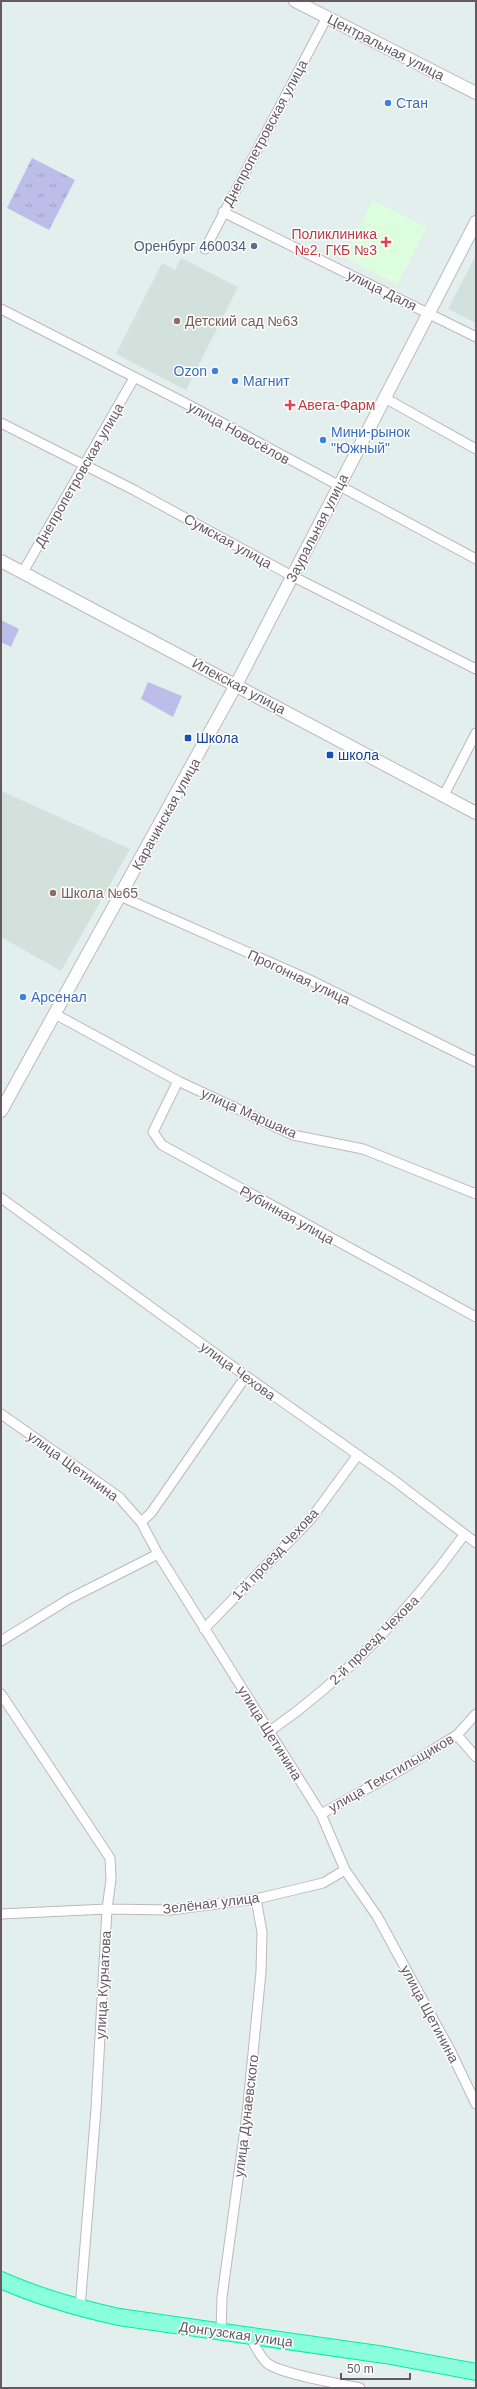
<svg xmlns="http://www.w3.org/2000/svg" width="477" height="2389" font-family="Helvetica,sans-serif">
	<defs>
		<pattern id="grass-tufts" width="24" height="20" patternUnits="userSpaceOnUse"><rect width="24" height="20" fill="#bcbee9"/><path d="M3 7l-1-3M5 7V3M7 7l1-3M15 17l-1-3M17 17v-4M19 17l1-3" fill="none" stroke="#9c9dc0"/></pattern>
	</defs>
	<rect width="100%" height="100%" fill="#e2efec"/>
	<path fill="#d3e1dd" d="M476 255V323L448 309Z
		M181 258 238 287 186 390 116 354 162 263 175 270Z
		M1 791 130 849 61 971 1 937Z"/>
	<path fill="#dcfdde" d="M373 200 427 227 397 285 344 257Z"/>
	<path fill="url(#grass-tufts)" d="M32 158 75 180 49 230 7 208Z"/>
	<path fill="#bcbee9" d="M1 620 19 629 11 647 1 642Z
		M148 682 182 696 173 717 141 699Z"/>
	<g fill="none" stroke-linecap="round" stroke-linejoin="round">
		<g stroke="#c0b7bb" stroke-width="11">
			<path id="street" d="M223 212 476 337
				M205 249 327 17
				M1 309 185 403 476 559
				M385 398 476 449
				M1 423 134 490 292 576 476 669
				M23 572 134 378
				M444 795 476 733
				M120 896 308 979 476 1062
				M55 1014 178 1081 293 1135 363 1149 476 1194
				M178 1081 153 1132 162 1145 476 1317
				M1 1198 246 1376 395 1481 476 1543
				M1 1414 119 1497 141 1522 158 1554 321 1814 345 1870 377 1916 451 2052 476 2104
				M141 1522 151 1513 246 1376
				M204 1629 310 1520 357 1456
				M1 1641 69 1599 158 1554
				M1 1694 110 1858 111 1879 107 1909 96 2109 80 2308
				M270 1731C346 1678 410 1610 464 1535
				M457 1735 476 1757
				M321 1814 397 1772 457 1735 476 1714
				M1 1914 107 1909 170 1910 256 1899 323 1883 345 1870
				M221 2332 222 2297 247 2114 261 1972 262 1932 256 1899
				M250 2337C255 2345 260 2357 267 2363 280 2374 341 2384 360 2388"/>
		</g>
		<g stroke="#c2b8bc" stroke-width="14">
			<path id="secondary" d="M295 1 476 93
				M1 561 476 813
				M1 1111 236 685 476 222"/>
		</g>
		<g stroke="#00f19d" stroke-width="18">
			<path id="highway" d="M1 2280C39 2297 78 2308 119 2317L385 2355 476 2372"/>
		</g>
		<use href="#street" stroke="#fff" stroke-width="9"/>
		<use href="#secondary" stroke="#fff" stroke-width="12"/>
		<use href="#highway" stroke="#89ffdd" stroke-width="16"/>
	</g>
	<g fill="#3f7fe0" stroke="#fff" stroke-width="1.5">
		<circle cx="388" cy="103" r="4"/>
		<circle cx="215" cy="371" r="4"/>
		<circle cx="235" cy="381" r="4"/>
		<circle cx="323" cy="440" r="4"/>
		<circle cx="23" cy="997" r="4"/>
	</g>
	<g fill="#e0444e" stroke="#fff" stroke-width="1.5">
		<path d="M384 236h4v4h4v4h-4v4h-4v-4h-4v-4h4z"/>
		<path d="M288 399h4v4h4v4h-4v4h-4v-4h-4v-4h4z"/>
	</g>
	<circle fill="#5c6f8a" stroke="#fff" stroke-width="1.5" cx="254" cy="246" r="4"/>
	<g fill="#8d6e63" stroke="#fff" stroke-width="1.5">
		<circle cx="177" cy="321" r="4"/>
		<circle cx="53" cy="893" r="4"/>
	</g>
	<g fill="#1a4fb4" stroke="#fff" stroke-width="1.5">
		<rect x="184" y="734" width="8" height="8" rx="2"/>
		<rect x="326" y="751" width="8" height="8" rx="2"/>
	</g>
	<g text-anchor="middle" stroke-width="3" stroke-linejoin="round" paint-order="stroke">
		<g font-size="14" fill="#645a5f" stroke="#fff">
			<text transform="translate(386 47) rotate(27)" y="5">Центральная улица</text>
			<text transform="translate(265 133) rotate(-62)" y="5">Днепропетровская улица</text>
			<text transform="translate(382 290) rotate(26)" y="5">улица Даля</text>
			<text transform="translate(239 433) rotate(29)" y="5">улица Новосёлов</text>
			<text transform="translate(79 475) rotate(-60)" y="5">Днепропетровская улица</text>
			<text transform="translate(317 528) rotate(-63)" y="5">Зауральная улица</text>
			<text transform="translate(228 541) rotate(29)" y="5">Сумская улица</text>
			<text transform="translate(239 686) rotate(28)" y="5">Илекская улица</text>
			<text transform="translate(166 814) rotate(-61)" y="5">Карачинская улица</text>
			<text transform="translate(299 977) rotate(25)" y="5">Прогонная улица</text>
			<text transform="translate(249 1113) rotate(24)" y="5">улица Маршака</text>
			<text transform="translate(287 1215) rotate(29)" y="5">Рубинная улица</text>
			<text transform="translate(238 1371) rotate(36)" y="5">улица Чехова</text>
			<text transform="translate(73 1466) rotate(36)" y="5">улица Щетинина</text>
			<text transform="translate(275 1554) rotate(-47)" y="5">1-й проезд Чехова</text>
			<text transform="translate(374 1640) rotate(-45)" y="5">2-й проезд Чехова</text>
			<text transform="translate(270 1733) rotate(58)" y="5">улица Щетинина</text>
			<text transform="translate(391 1773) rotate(-30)" y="5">улица Текстильщиков</text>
			<text transform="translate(211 1903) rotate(-7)" y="5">Зелёная улица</text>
			<text transform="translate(103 1985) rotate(-87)" y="5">улица Курчатова</text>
			<text transform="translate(430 2014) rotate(62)" y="5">улица Щетинина</text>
			<text transform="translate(246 2116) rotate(-83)" y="5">улица Дунаевского</text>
			<text transform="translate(236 2334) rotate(8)" y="5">Донгузская улица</text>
		</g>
		<g font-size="14" fill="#366cbe" stroke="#fff" text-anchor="start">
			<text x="396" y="108">Стан</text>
			<text x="207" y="376" text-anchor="end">Ozon</text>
			<text x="243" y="386">Магнит</text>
			<text x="331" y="437">Мини-рынок<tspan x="331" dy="16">"Южный"</tspan></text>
			<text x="31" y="1002">Арсенал</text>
		</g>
		<g font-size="14" fill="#be3a42" stroke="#fff" text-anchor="end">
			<text x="377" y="239">Поликлиника<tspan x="377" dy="16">№2, ГКБ №3</tspan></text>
			<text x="298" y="410" text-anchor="start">Авега-Фарм</text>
		</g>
		<g font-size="14" fill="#4e5e75" stroke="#fff" text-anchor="end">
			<text x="246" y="251">Оренбург 460034</text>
		</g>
		<g font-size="14" fill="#785e54" stroke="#fff" text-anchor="start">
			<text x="185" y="326">Детский сад №63</text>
			<text x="61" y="898">Школа №65</text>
		</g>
		<g font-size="14" fill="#164399" stroke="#fff" text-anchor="start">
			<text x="196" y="743">Школа</text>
			<text x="338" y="760">школа</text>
		</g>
	</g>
	<rect width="477" height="2389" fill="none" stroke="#645a5f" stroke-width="4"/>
	<path d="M341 2373v6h69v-6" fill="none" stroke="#645a5f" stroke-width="2"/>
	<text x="347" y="2373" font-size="12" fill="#645a5f" stroke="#ffffff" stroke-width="3" paint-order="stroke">50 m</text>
</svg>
